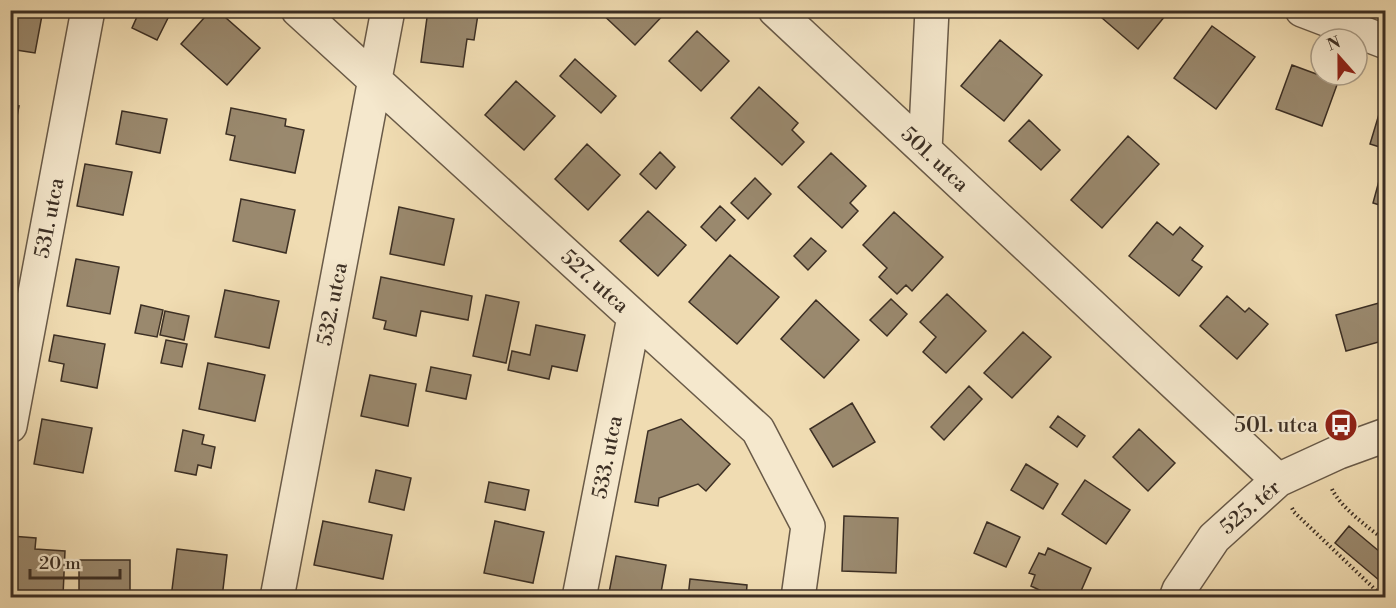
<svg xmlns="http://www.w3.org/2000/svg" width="1396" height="608" font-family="'Libre Bodoni',serif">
	<rect width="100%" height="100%" fill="#f0dcb2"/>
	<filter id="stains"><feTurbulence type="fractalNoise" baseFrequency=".00333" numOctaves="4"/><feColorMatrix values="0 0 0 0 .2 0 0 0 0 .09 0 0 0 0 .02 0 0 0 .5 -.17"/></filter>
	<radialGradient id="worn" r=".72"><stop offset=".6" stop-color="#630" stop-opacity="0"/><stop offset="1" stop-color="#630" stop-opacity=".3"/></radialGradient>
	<path fill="#9a896e" stroke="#3c2f24" stroke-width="1.5" d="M10 10H43L35 53 10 49Z
		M140 10H172L157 40 132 28Z
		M211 10H217L260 48 227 85 181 44Z
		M428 10H453L478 14 474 40 467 39 463 67 421 62Z
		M598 10H668L635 45Z
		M1109 10H1170L1138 49 1102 18Z
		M1212 26 1255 57 1216 109 1174 78Z
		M697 31 729 61 701 91 669 61Z
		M1000 40 1042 75 1004 121 961 86Z
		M575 59 616 96 601 113 560 76Z
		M1292 65 1338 82 1322 126 1276 109Z
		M516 81 555 116 524 150 485 115Z
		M759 87 798 123 792 130 804 142 782 165 731 118Z
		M1386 91V149L1370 144Z
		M10 105 19 106 10 154Z
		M231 108 286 119 285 126 304 130 295 173 230 160 235 136 226 134Z
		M122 111 167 119 160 153 116 144Z
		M1029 120 1060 150 1041 170 1009 141Z
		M1128 136 1159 164 1102 228 1071 200Z
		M587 144 620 175 588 210 555 179Z
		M660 152 675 167 656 189 640 174Z
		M831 153 866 186 850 203 858 211 842 228 798 187Z
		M85 164 132 172 123 215 77 206Z
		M1382 170 1386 171V207L1373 203Z
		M755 178 771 194 748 219 731 203Z
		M241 199 295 210 286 253 233 241Z
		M720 206 735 220 716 241 701 227Z
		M399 207 454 219 444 265 390 254Z
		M648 211 686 245 658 276 620 241Z
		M894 212 943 257 912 291 906 285 897 294 879 277 887 268 863 245Z
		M1157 222 1173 235 1180 227 1203 246 1192 260 1202 267 1179 296 1129 256Z
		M811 238 826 251 808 270 794 256Z
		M730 255 779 297 737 344 689 302Z
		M76 259 119 267 110 314 67 306Z
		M381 277 472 296 468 320 421 311 416 336 384 329 386 321 373 318Z
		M225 290 279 301 269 348 215 337Z
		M947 294 986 331 946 373 923 352 936 337 920 322Z
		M486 295 519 302 506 363 473 356Z
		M1227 296 1245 312 1249 308 1268 324 1237 359 1200 326Z
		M891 299 907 314 887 336 870 320Z
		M816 300 859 340 824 378 781 339Z
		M1386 301V340L1346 351 1336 315Z
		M141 305 163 310 157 337 135 333Z
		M165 311 189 316 184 340 160 335Z
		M536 325 585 335 577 371 552 366 549 379 508 370 512 351 530 355Z
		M1023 332 1051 357 1012 398 984 373Z
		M54 335 105 344 97 388 61 381 64 364 49 361Z
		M166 340 187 344 182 367 161 363Z
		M208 363 265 375 255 421 199 409Z
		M431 367 471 375 466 399 426 391Z
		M370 375 416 384 408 426 361 416Z
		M969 386 982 399 944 440 931 427Z
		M852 403 875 442 833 467 810 429Z
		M1058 416 1085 436 1077 447 1050 427Z
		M42 419 92 428 83 473 34 464Z
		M681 419 730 464 706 491 698 484 659 498 658 506 635 502 648 431Z
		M1139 429 1175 463 1148 491 1113 457Z
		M183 430 204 435 202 444 215 447 211 468 198 465 196 475 175 471Z
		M1026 464 1058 484 1043 509 1011 490Z
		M376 470 411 478 404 510 369 502Z
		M1085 480 1130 510 1106 544 1062 514Z
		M489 482 529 490 525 510 485 502Z
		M844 516 898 518 896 573 842 571Z
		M323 521 392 535 383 579 314 565Z
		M495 521 544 532 533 583 484 573Z
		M987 522 1020 537 1006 567 974 553Z
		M1349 526 1386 557V586L1335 543Z
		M11 536 36 538 35 549 65 551 63 596 54 595V598H10Z
		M1048 548 1091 568 1078 598H1056L1031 586 1035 575 1029 573 1039 553 1045 555Z
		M177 549 227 555 222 598H171Z
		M616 556 666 565 660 598H608Z
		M79 560H130V598H79Z
		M690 579 747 585 746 598H688Z"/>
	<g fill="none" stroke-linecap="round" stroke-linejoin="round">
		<g stroke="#695a48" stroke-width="36">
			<path id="minor" d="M298 10 758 430 808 526 798 598
				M775 10 1278 480
				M1302 10 1386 42
				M925 150 932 10
				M10 426 88 10
				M277 598 388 10
				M579 598 634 317
				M1176 598 1179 590 1214 538 1278 480 1339 452 1386 435"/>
		</g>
		<path stroke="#3c2f24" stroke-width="4" stroke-dasharray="1.5 3" stroke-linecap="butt" d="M1332 489C1340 507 1370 529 1386 541
			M1292 508 1294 512 1384 598"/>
		<use href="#minor" stroke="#f5e8cd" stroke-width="33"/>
	</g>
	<defs>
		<g id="bus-disc" transform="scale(1.725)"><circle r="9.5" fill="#8f2418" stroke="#f5e8cd"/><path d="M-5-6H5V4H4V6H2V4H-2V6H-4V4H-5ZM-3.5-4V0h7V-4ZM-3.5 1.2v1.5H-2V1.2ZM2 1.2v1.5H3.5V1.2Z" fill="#fff"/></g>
	</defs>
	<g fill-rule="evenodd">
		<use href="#bus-disc" x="1341" y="425"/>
	</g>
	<g text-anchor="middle" stroke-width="4.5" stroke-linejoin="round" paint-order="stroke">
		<g font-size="21" fill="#3c2f24" stroke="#f5e8cd">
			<text transform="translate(935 159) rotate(43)" y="7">501. utca</text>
			<text transform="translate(49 218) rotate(-79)" y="7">531. utca</text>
			<text transform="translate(595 281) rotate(42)" y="7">527. utca</text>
			<text transform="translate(332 304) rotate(-79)" y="7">532. utca</text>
			<text transform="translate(607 457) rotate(-79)" y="7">533. utca</text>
			<text transform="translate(1250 507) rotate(-40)" y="7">525. tér</text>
		</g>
		<g font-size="21" fill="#3c2f24" stroke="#f5e8cd" text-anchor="end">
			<text x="1318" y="432">501. utca</text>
		</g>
	</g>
	<rect width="1396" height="608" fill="none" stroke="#f0dcb2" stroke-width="36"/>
	<rect x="12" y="12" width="1372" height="584" fill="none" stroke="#3c2f24" stroke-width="3"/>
	<rect x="18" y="18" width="1360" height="572" fill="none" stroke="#3c2f24" stroke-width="1.5"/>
	<g transform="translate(1339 57) rotate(339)"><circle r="28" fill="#f5e8cd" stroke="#ab9e89" stroke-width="1.5"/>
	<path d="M0-4.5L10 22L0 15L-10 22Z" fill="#8f2418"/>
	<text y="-9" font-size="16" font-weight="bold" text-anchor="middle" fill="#3c2f24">N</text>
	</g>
	<path d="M30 569v9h90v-9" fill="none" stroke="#3c2f24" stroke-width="3"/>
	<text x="39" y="569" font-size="18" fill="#3c2f24" stroke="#f5e8cd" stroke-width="4.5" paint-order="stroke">20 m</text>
	<rect width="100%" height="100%" filter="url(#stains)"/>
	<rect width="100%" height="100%" fill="url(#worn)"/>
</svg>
